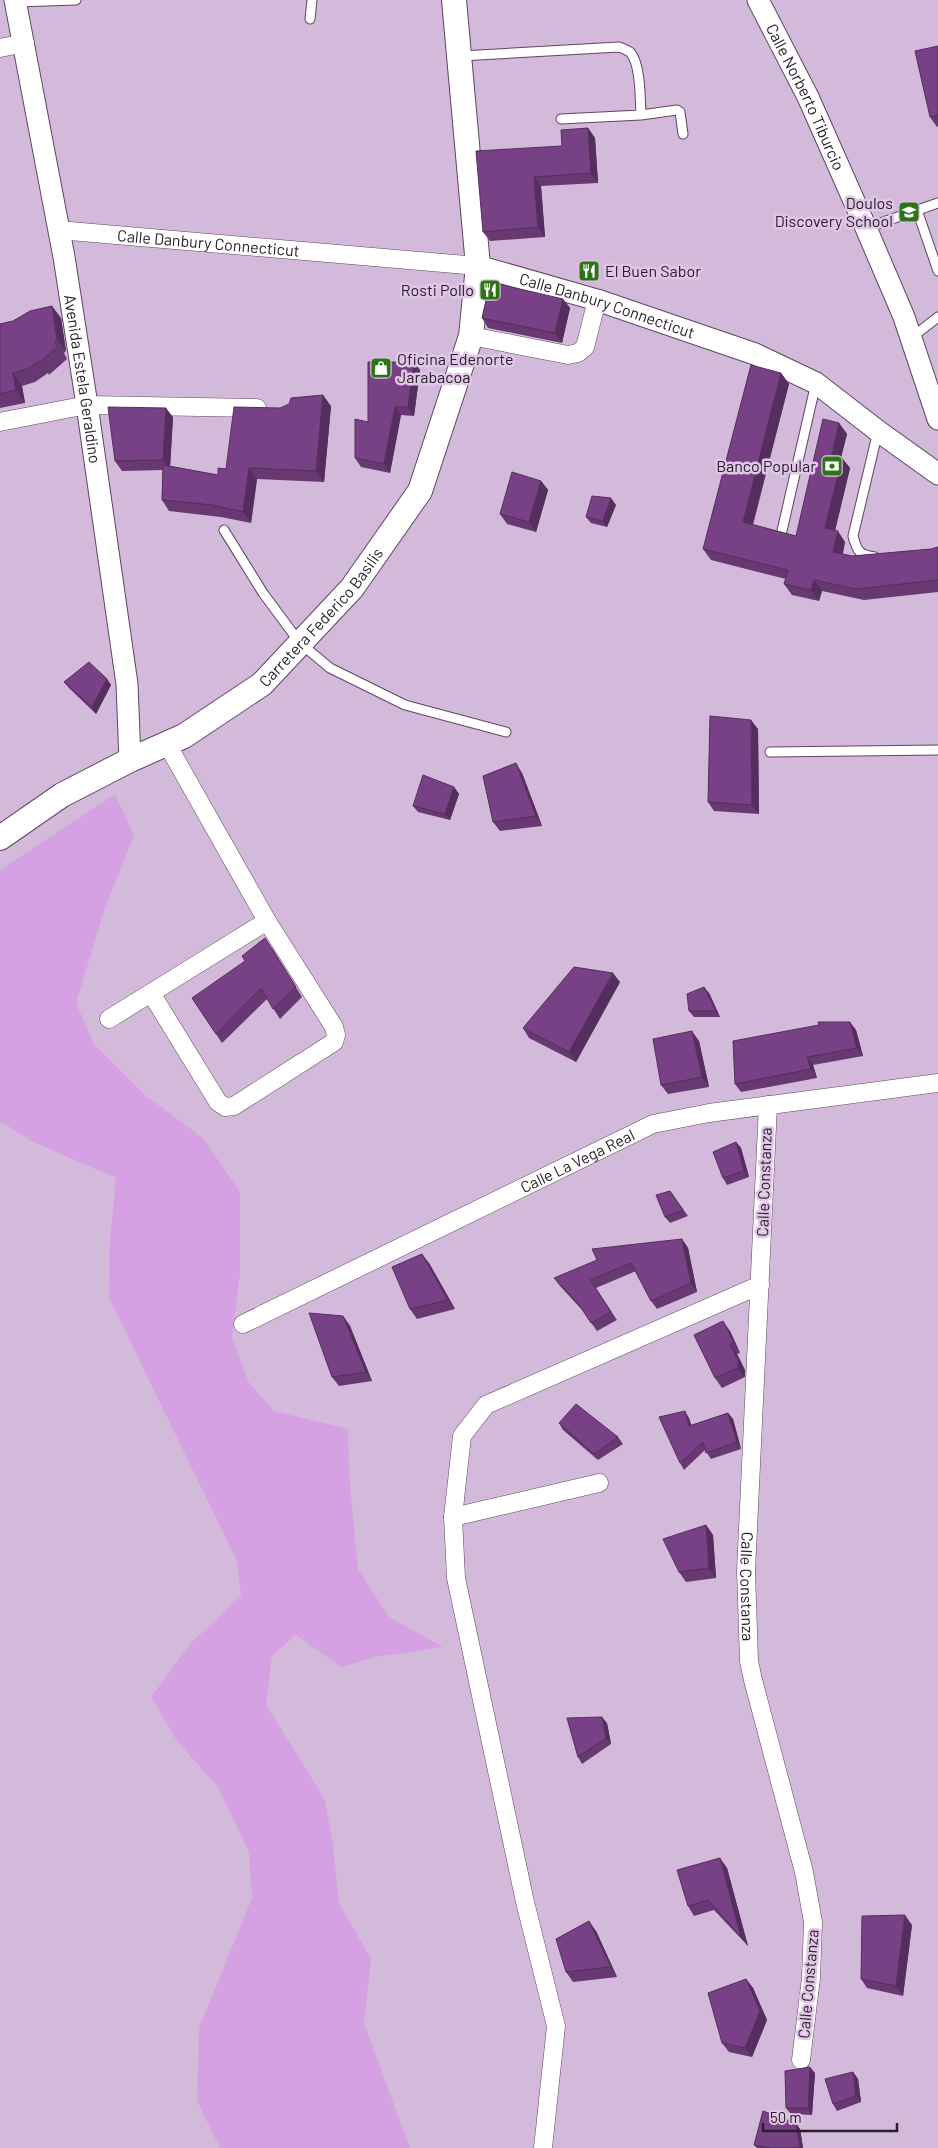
<svg xmlns="http://www.w3.org/2000/svg" width="938" height="2148" font-family="Barlow,sans-serif">
	<rect width="100%" height="100%" fill="#d4bada"/>
	<path fill="#d6a1e3" d="M115 794 134 835 104 911 76 1003 94 1044 146 1096 203 1138 240 1192V1273L232 1338 249 1383 274 1411 348 1429 349 1473 358 1569 389 1617 443 1647 376 1657 341 1667 296 1635 272 1656 266 1704 325 1800 333 1844 339 1903 371 1959 364 2023 410 2148H220L197 2101 199 2028 252 1898 249 1852 217 1786 177 1741 151 1697 191 1643 241 1596 237 1561 109 1298 110 1239 116 1178 33 1142 0 1121V870Z"/>
	<g fill="none" stroke-linecap="round" stroke-linejoin="round">
		<g stroke="#5d4762" stroke-width="11">
			<path id="service" d="M16 2 76 0
				M310 19 312 0
				M461 56 619 47C622 48 627 50 630 52 641 64 640 99 641 115L561 119
				M641 115 677 110 680 112 683 134
				M917 210 938 271
				M866 228 938 203
				M911 338 938 317
				M224 530 263 593 300 643 330 668 405 705 506 732
				M781 535 816 383
				M875 557C859 555 857 551 853 536L878 431
				M770 752 938 750"/>
		</g>
		<g stroke="#5d4762" stroke-width="19">
			<g id="minor">
				<path d="M0 48 25 43"/>
				<path id="s1" d="M58 230 478 266"/>
				<path d="M471 336 568 355 578 353 585 347 597 300"/>
				<path d="M0 422 87 405 257 408"/>
				<path d="M151 993 218 1102 225 1107 234 1106 334 1042 336 1035 334 1027 267 921 167 744"/>
				<path d="M109 1019 267 921"/>
				<path id="s2" d="M768 1105 746 1571 749 1661 753 1680 804 1872 813 1922 811 1978 801 2060"/>
				<path id="s3" d="M243 1324 653 1124 709 1113 938 1083"/>
				<path d="M453 1517 599 1483"/>
				<path d="M543 2148 556 2026 525 1902 456 1578 453 1517 462 1436 486 1405 760 1285"/>
			</g>
		</g>
		<g stroke="#5d4762" stroke-width="23">
			<g id="tertiary">
				<path id="s4" d="M15 0 64 257 87 405 127 684 130 760"/>
				<path id="s5" d="M758 0 808 97 866 228 904 317 938 419"/>
				<path id="s6" d="M478 266 597 300 755 354 816 383 878 431 938 474"/>
			</g>
		</g>
		<g stroke="#5d4762" stroke-width="26">
			<g id="secondary">
				<path id="s7" d="M0 838 62 795 130 760 184 736 262 684 352 588 420 491 471 336 478 266 454 0"/>
			</g>
		</g>
		<use href="#service" stroke="#fff" stroke-width="9"/>
		<use href="#minor" stroke="#fff" stroke-width="18"/>
		<use href="#tertiary" stroke="#fff" stroke-width="21"/>
		<use href="#secondary" stroke="#fff" stroke-width="24"/>
	</g>
	<path fill="#673872" d="M938 46V126L937 127 930 117Z
		M588 128 595 138 598 183 541 186 545 237 490 241 483 232 562 146Z
		M563 299 570 308 562 343 488 328 482 318Z
		M61 318 66 351 64 353 67 359 49 375 48 373 35 382 22 386 25 403 0 408V324L13 321Z
		M420 370 414 416 401 415 390 473 361 467 355 458 368 422Z
		M781 373 789 384 753 525 796 536 839 423 847 434 841 457 850 468 835 531 845 542 843 554 852 556 931 549 938 547V592L864 600 822 591 819 601 792 595 784 584 786 579 711 560 703 549Z
		M331 406 324 482 257 479 251 523 221 517 169 511 162 500 163 470 122 471 115 461 173 417 170 466 218 475 226 469 280 408Z
		M541 481 548 490 536 532 507 524 500 514Z
		M616 505 607 527 591 523 586 517Z
		M107 679 111 685 96 714 69 688 64 682Z
		M758 729 759 814 714 811 708 802Z
		M522 773 542 826 500 831 493 822Z
		M454 787 459 794 450 820 418 812 413 806Z
		M272 948 302 997 280 1019 267 999 222 1043 192 998Z
		M620 982 576 1062 529 1038 523 1028Z
		M709 993 720 1017H694L689 1011Z
		M856 1030 863 1056 813 1065 817 1078 741 1092 735 1084Z
		M699 1041 709 1087 668 1094 661 1085Z
		M736 1142 741 1148 749 1177 727 1185 723 1178Z
		M670 1191 688 1216 670 1223 665 1217Z
		M682 1239 688 1248 697 1292 657 1309 651 1301 636 1271 596 1288 617 1320 597 1331 583 1311 560 1286 554 1278Z
		M429 1263 455 1309 417 1319 410 1309Z
		M343 1316 350 1326 372 1381 339 1386 332 1377Z
		M730 1331 740 1353 737 1354 745 1370V1377L722 1388 715 1378Z
		M728 1413 733 1419 741 1449 711 1459 705 1450 684 1470 680 1463 689 1418 691 1426Z
		M559 1423 618 1437 623 1444 598 1460 563 1430Z
		M706 1525 713 1535 716 1578 686 1582 679 1572Z
		M607 1723 611 1744 582 1764 578 1757Z
		M727 1868 748 1946 714 1910 694 1916 688 1906Z
		M912 1925 903 1996 867 1988 861 1979Z
		M596 1931 617 1977 573 1982 566 1972Z
		M746 1979 753 1988 767 2020 752 2057 729 2052 722 2043Z
		M853 2072 858 2079 861 2102 837 2111 833 2104Z
		M815 2073 812 2115 791 2114 786 2108Z
		M800 2129 803 2148H757L754 2145Z"/>
	<path fill="#542e5d" d="M588 128 595 138 598 183 591 173Z
		M534 177 541 186 545 237 538 227Z
		M563 299 570 308 562 343 555 333Z
		M52 306 61 318 66 351 57 339Z
		M414 362 420 370 414 416 408 407Z
		M13 373 22 386 25 403 16 390Z
		M781 373 789 384 750 533 743 522Z
		M323 395 331 406 324 482 316 471Z
		M395 407 401 415 390 473 384 464Z
		M166 408 173 417 170 469 163 460Z
		M839 423 847 434 839 466 832 455Z
		M842 458 850 468 833 539 825 528Z
		M249 468 257 479 251 523 243 512Z
		M541 481 548 490 536 532 529 522Z
		M611 498 616 505 607 527 603 521Z
		M838 531 845 542 840 563 833 552Z
		M814 580 822 591 819 601 811 590Z
		M107 679 111 685 96 714 92 707Z
		M751 720 758 729 759 814 752 805Z
		M516 763 522 773 542 826 536 816Z
		M454 787 459 794 450 820 445 814Z
		M613 973 620 982 576 1062 569 1052Z
		M704 987 709 993 720 1017 716 1011Z
		M850 1022 856 1030 863 1056 857 1048Z
		M692 1031 699 1041 709 1087 702 1077Z
		M807 1057 813 1065 817 1078 811 1069Z
		M736 1142 741 1148 749 1177 744 1171Z
		M682 1239 688 1248 697 1292 691 1283Z
		M422 1254 429 1263 455 1309 448 1300Z
		M343 1316 350 1326 372 1381 366 1372Z
		M723 1321 730 1331 740 1353 734 1343Z
		M730 1344 737 1354 745 1370V1377L738 1368Z
		M685 1411 689 1418 694 1433 689 1426Z
		M728 1413 733 1419 741 1449 737 1442Z
		M706 1525 713 1535 716 1578 709 1568Z
		M602 1717 607 1723 611 1744 606 1738Z
		M720 1858 727 1868 748 1946 741 1937Z
		M905 1915 912 1925 903 1996 896 1986Z
		M589 1921 596 1931 617 1977 611 1967Z
		M746 1979 753 1988 767 2020 752 2057 745 2048Z
		M810 2067 815 2073 812 2115 808 2108Z
		M853 2072 858 2079 861 2102 856 2096Z
		M796 2123 800 2129 803 2148H800Z"/>
	<path fill="#784185" stroke="#542e5d" d="M938 46V115L930 117 915 51Z
		M588 128 591 173 534 177 538 227 483 232 476 151 562 146 561 130Z
		M490 282 563 299 555 333 482 318Z
		M52 306 57 339 55 341 58 347 40 362 39 361 27 369 13 373 16 390 0 394V324L13 321 30 311Z
		M368 362H414L408 407H395L384 464 355 458V419L368 422Z
		M751 365 781 373 743 522 796 536 823 419 839 423 832 455 842 458 825 528 838 531 833 552 852 556 931 549 938 547V580L856 589 814 580 811 590 784 584 788 570 703 549Z
		M323 395 316 471 249 468 243 512 213 505 162 500 163 465 218 475V468L226 469 234 407 280 408 289 404 291 398Z
		M108 407 166 408 163 460 115 461Z
		M512 472 541 481 529 522 500 514Z
		M592 496 611 498 603 521 586 517Z
		M89 662 107 679 92 707 64 682Z
		M710 716 751 720 752 805 708 802Z
		M516 763 536 816 493 822 483 776Z
		M423 775 454 787 445 814 413 806Z
		M265 938 296 987 273 1009 261 988 216 1034 192 998 245 961 242 956Z
		M574 967 613 973 569 1052 523 1028Z
		M704 987 716 1011H689L687 994Z
		M818 1022H850L857 1048 807 1057 811 1069 735 1084 733 1041 819 1025Z
		M692 1031 702 1077 661 1085 653 1039Z
		M736 1142 744 1171 723 1178 713 1152Z
		M670 1191 683 1210 665 1217 656 1195Z
		M682 1239 691 1283 651 1301 631 1263 590 1280 611 1312 591 1323 578 1303 554 1278 597 1260 592 1249Z
		M422 1254 448 1300 410 1309 392 1267Z
		M309 1313 343 1316 366 1372 332 1377Z
		M723 1321 734 1343 730 1344 738 1360V1368L715 1378 694 1335Z
		M576 1404 618 1437 594 1454 559 1423Z
		M685 1411 689 1426 728 1413 737 1442 706 1453 703 1442 680 1463 659 1417Z
		M706 1525 709 1568 679 1572 663 1539Z
		M602 1717 606 1738 578 1757 567 1718Z
		M720 1858 741 1937 708 1900 688 1906 677 1870Z
		M905 1915 896 1986 861 1979 862 1916Z
		M589 1921 611 1967 566 1972 556 1939Z
		M746 1979 760 2011 745 2048 722 2043 708 1993Z
		M810 2067 808 2108H786L785 2071Z
		M853 2072 856 2096 833 2104 825 2079Z
		M763 2111 796 2123 800 2148H771L754 2145Z"/>
	<defs>
		<g id="school-square" transform="scale(1.125)"><rect x="-9" y="-9" width="18" height="18" rx="4" fill="#2c7416" stroke="#e1c7e7"/><path d="M0-5L7-2L0 1L-7-2ZM-4 1L0 2.5L4 1V4Q0 6-4 4Z" fill="#fff"/></g>
		<g id="restaurant-square" transform="scale(1.125)"><rect x="-9" y="-9" width="18" height="18" rx="4" fill="#2c7416" stroke="#e1c7e7"/><path d="M-5-6h1v4h1v-4h1v4h1v-4h1v5L-1.5 .5V6h-2V.5L-5-1ZM5-6V6H3V1.5H1.5Q1.5-4 5-6Z" fill="#fff"/></g>
		<g id="shop-square" transform="scale(1.125)"><rect x="-9" y="-9" width="18" height="18" rx="4" fill="#2c7416" stroke="#e1c7e7"/><path d="M-5-2.5h2.3a2.7 3.5 0 0 1 5.4 0H5L5.5 6h-11ZM-1.5-2.5h3a1.5 2.3 0 0 0-3 0Z" fill="#fff"/></g>
		<g id="bank-square" transform="scale(1.125)"><rect x="-9" y="-9" width="18" height="18" rx="4" fill="#2c7416" stroke="#e1c7e7"/><path d="M-6-4H6V4H-6ZM0-2.3a2.3 2.3 0 1 0 0 4.6a2.3 2.3 0 1 0 0-4.6Z" fill="#fff"/></g>
	</defs>
	<g fill-rule="evenodd">
		<use href="#school-square" x="909" y="212"/>
		<use href="#restaurant-square" x="589" y="271"/>
		<use href="#restaurant-square" x="490" y="290"/>
		<use href="#shop-square" x="381" y="368"/>
		<use href="#bank-square" x="832" y="466"/>
	</g>
	<g text-anchor="middle" stroke-width="5" stroke-linejoin="round" paint-order="stroke">
		<g font-size="16" fill="#2a202c" stroke="#e1c7e7">
			<text dy="6" stroke="none"><textPath href="#s5" startOffset="108">Calle Norberto Tiburcio</textPath></text>
			<text dy="6" stroke="none"><textPath href="#s1" startOffset="151">Calle Danbury Connecticut</textPath></text>
			<text dy="6" stroke="none"><textPath href="#s6" startOffset="135">Calle Danbury Connecticut</textPath></text>
			<text dy="6" stroke="none"><textPath href="#s4" startOffset="385">Avenida Estela Geraldino</textPath></text>
			<text dy="6" stroke="none"><textPath href="#s7" startOffset="394">Carretera Federico Basilis</textPath></text>
			<text dy="6" stroke="none"><textPath href="#s3" startOffset="372">Calle La Vega Real</textPath></text>
			<text transform="translate(764 1182) rotate(-88)" y="6">Calle Constanza</text>
			<text dy="6" stroke="none"><textPath href="#s2" startOffset="482">Calle Constanza</textPath></text>
			<text transform="translate(808 1984) rotate(-85)" y="6">Calle Constanza</text>
		</g>
		<g font-size="16" fill="#2a202c" stroke="#e1c7e7" text-anchor="end">
			<text x="893" y="209">Doulos<tspan x="893" dy="18">Discovery School</tspan></text>
			<text x="605" y="277" text-anchor="start">El Buen Sabor</text>
			<text x="474" y="296">Rosti Pollo</text>
			<text x="397" y="365" text-anchor="start">Oficina Edenorte<tspan x="397" dy="18">Jarabacoa</tspan></text>
			<text x="816" y="472">Banco Popular</text>
		</g>
	</g>
	<path d="M763 2123v8h134v-8" fill="none" stroke="#2a202c" stroke-width="2.5"/>
	<text x="770" y="2123" font-size="15" fill="#2a202c" stroke="#e1c7e7" stroke-width="4" paint-order="stroke">50 m</text>
</svg>
